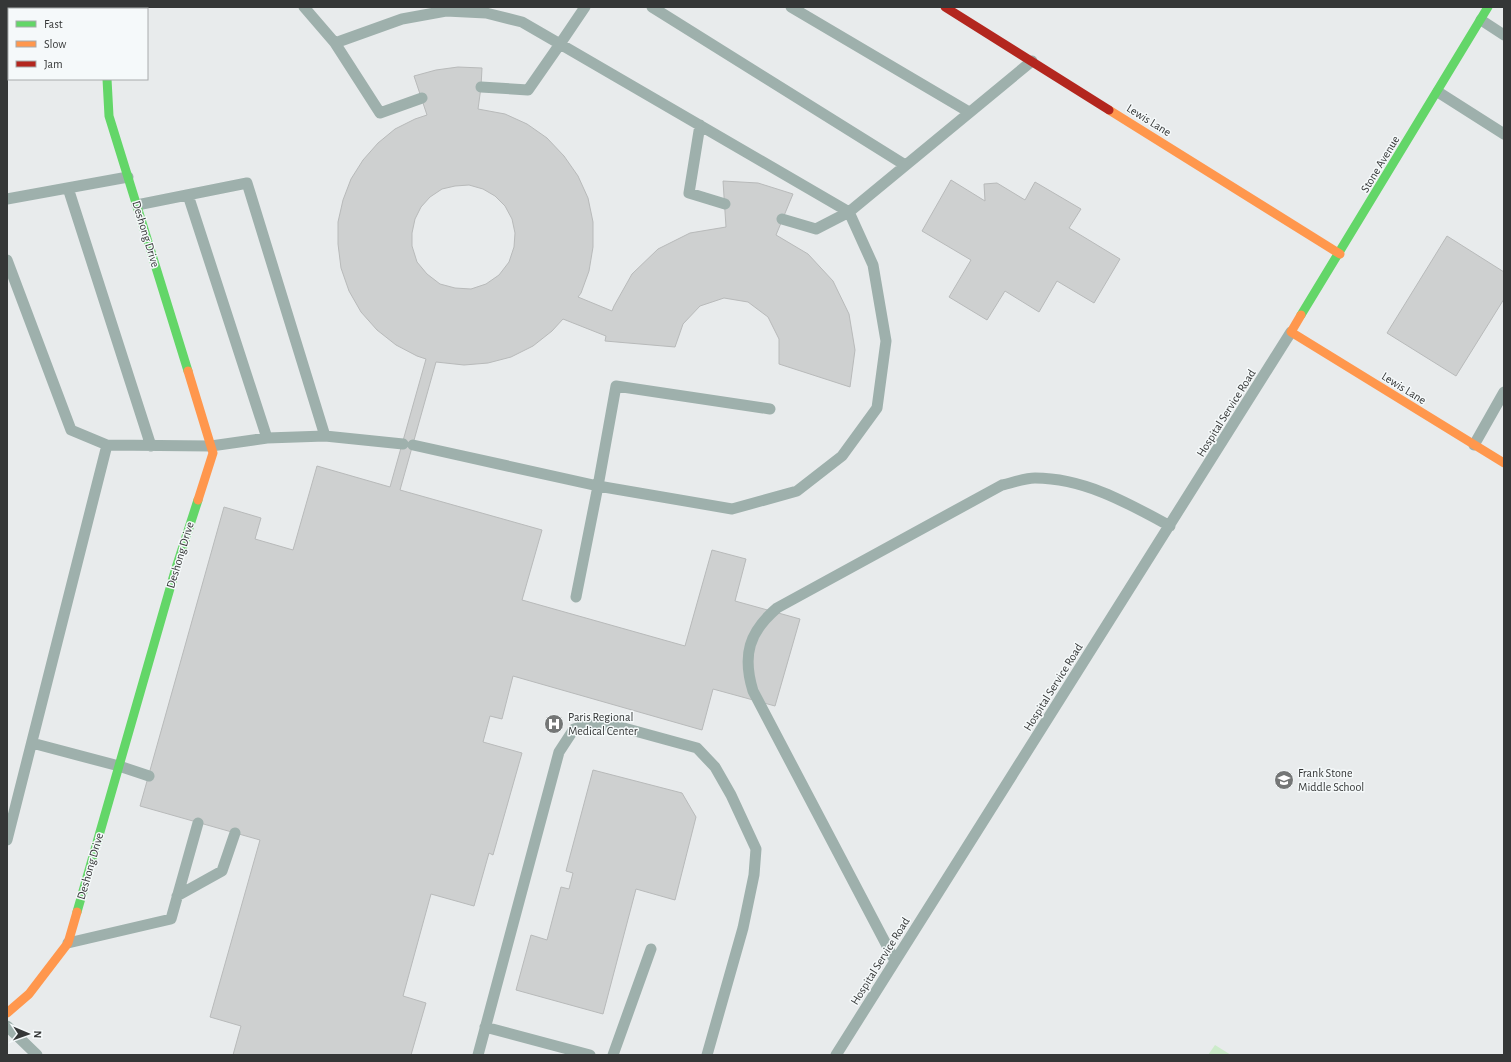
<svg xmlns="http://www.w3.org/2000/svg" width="1511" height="1062" font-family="'Alegreya Sans',sans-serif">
	<rect width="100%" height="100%" fill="#e8ebec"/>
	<path fill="#ccebca" d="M1215 1045 1231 1055H1208Z"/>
	<path fill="#ced0d0" stroke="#b8baba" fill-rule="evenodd" d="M458 67 482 68 481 87 478 109 505 114 527 124 547 138 564 156 578 176 588 198 593 222V247L589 271 581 293 578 297 612 311 614 306 632 274 658 249 690 233 726 227 723 181 758 183 793 194 776 235 808 254 833 281 849 314 855 350 850 387 779 364V339L768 317 748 302 724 298 700 306 683 324 675 347 605 341 606 336 563 319 552 331 533 346 511 357 488 363 464 365 436 362 400 490 542 530 522 600 685 646 712 550 746 559 735 601 800 619 775 706 713 689 702 730 513 676 502 719 490 716 483 742 522 753 493 855 489 853 474 906 431 894 403 996 426 1003 411 1055H233L241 1026 210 1017 260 840 140 806 224 507 261 518 255 539 293 550 317 466 390 487 426 359 417 356 396 345 377 330 361 312 349 291 341 268 338 244V222L343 200 351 179 363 160 378 143 395 129 415 119 427 115 414 76 436 70ZM469 185 483 189 495 196 505 206 512 219 515 233 514 247 509 262 499 275 486 284 471 289 455 288 440 284 427 274 417 262 412 246V233L415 219 421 207 430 197 442 189 455 186Z
		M951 180 985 201 984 184 997 183 1025 200 1035 182 1081 209 1069 228 1120 259 1094 303 1057 281 1039 312 1005 291 987 320 949 297 971 260 922 231Z
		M1447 236 1504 272V299L1456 376 1387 333Z
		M593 770 682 793 696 817 675 900 636 889 603 1014 516 990 531 935 547 940 561 887 569 889 573 873 566 871Z"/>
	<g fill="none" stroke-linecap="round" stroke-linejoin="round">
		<path stroke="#9eb0ac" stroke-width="11" d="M304 7 335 43 402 19 446 11 486 13 522 22 560 44 585 7
			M652 7 905 165
			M791 7 969 112
			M1481 20 1504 35
			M335 43 380 113 422 98
			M481 87 528 90 560 44 849 212 1032 61
			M1438 92 1504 134
			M700 125 689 193 725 204
			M68 188 151 446
			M188 195 267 438
			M7 199 128 177
			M137 205 247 183 325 436
			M7 260 71 430 107 445 211 446 267 438 325 436 403 444
			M770 409 616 386 598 486 732 509 797 491 842 456 877 408 886 341 873 265 849 212 816 229 782 219
			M413 445 598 486 576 597
			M1474 445 1504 392
			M32 743 119 766 149 776
			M7 840 107 445
			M177 896 222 871 235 833
			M68 943 171 919 198 823
			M895 961 753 691C742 655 749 632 777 608L1002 485C1012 483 1024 478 1035 478 1084 478 1128 503 1170 526
			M7 1026 37 1055
			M485 1027 590 1055
			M478 1055 559 752 574 729 587 725H613L697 748 715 767 731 795 756 849 754 875 743 928 707 1055
			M613 1055 651 949
			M836 1055 1291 332"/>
		<path stroke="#9eb0ac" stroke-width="22" d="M112 9V7"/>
		<path stroke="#63d668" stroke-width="9" d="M107 79 109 116 188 371
			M1301 315 1488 7
			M77 912 175 571 198 500"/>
		<path stroke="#ff974d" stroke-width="9" d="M1109 110 1340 254
			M1301 315 1291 332 1504 463
			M188 371 213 453 198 500
			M7 1013 29 994 68 943 77 912"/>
		<path stroke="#b3261e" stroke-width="9" d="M945 7 1109 110"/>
	</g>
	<defs>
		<g id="hospital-disc" transform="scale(1)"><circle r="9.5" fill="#747676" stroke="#f5f9fa"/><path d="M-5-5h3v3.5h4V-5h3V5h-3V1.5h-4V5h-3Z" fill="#fff"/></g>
		<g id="school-disc" transform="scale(1)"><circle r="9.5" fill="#747676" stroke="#f5f9fa"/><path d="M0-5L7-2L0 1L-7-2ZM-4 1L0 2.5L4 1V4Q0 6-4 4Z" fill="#fff"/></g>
	</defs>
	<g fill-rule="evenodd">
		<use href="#hospital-disc" x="554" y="724"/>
		<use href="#school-disc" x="1284" y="780"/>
	</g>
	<g text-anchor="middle" stroke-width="3" stroke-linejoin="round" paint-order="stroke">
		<g font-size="12" fill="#353737" stroke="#f5f9fa">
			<text transform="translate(1149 120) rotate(32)" y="4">Lewis Lane</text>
			<text transform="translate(1380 164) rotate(-59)" y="4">Stone Avenue</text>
			<text transform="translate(146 234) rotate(73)" y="4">Deshong Drive</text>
			<text transform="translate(1404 388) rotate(32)" y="4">Lewis Lane</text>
			<text transform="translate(1226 413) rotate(-58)" y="4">Hospital Service Road</text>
			<text transform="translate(180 555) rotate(-73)" y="4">Deshong Drive</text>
			<text transform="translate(1053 687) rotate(-58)" y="4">Hospital Service Road</text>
			<text transform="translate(90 866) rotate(-74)" y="4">Deshong Drive</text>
			<text transform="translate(880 961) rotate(-58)" y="4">Hospital Service Road</text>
		</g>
		<g font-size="12" fill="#353737" stroke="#f5f9fa" text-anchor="start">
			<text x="568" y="721">Paris Regional<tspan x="568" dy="14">Medical Center</tspan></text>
			<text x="1298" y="777">Frank Stone<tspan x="1298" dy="14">Middle School</tspan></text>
		</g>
	</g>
	<rect width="1511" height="1062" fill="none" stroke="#353737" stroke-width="16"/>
	<rect x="8" y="8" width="140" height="72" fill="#f5f9fa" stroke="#a8abac"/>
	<rect x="16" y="21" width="20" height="6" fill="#63d668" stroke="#a8abac"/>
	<text x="44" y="28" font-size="12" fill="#353737">Fast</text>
	<rect x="16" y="41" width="20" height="6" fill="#ff974d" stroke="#a8abac"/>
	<text x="44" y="48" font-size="12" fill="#353737">Slow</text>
	<rect x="16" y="61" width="20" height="6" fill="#b3261e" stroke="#a8abac"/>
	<text x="44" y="68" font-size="12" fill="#353737">Jam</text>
	<g transform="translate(28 1034) rotate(92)" stroke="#f5f9fa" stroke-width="3" paint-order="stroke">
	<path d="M0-3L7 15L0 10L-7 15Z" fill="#353737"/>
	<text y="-6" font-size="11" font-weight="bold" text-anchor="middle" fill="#353737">N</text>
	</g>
</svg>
